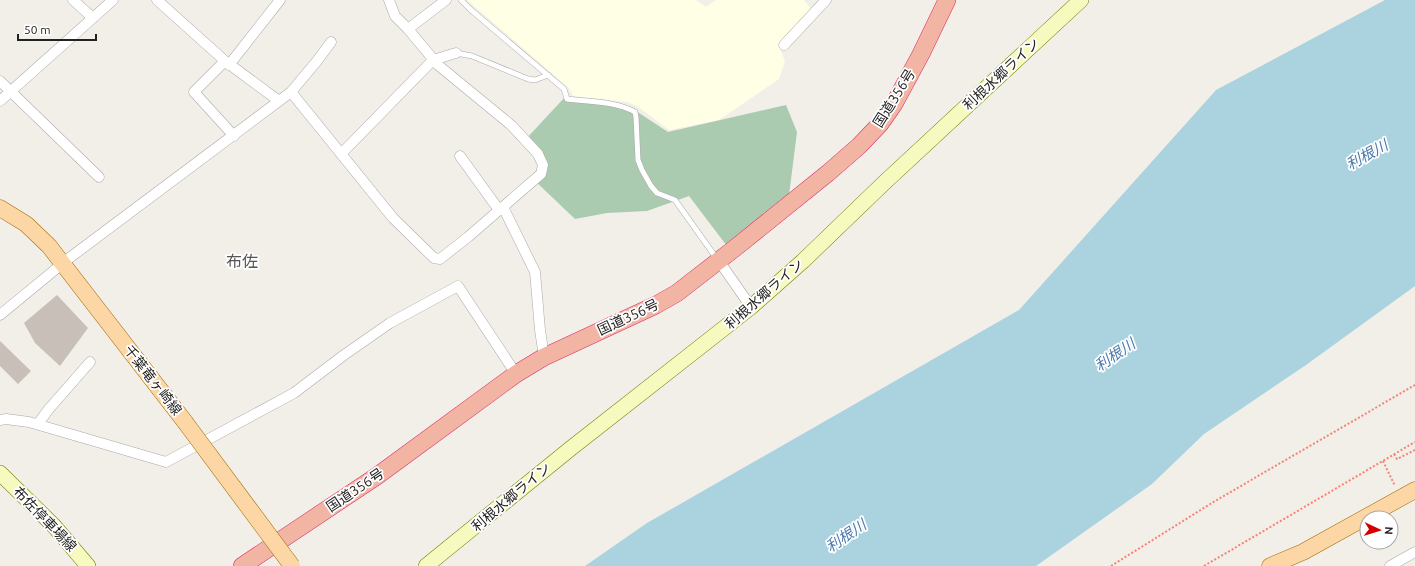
<svg xmlns="http://www.w3.org/2000/svg" width="1415" height="566" font-family="Ubuntu,'Noto Sans JP',sans-serif">
	<rect width="100%" height="100%" fill="#f2efe9"/>
	<path fill="#ffffe5" d="M467 0H696L706 7 716 0H804L812 10 779 46 785 61 779 79 719 120 669 130 637 106 627 102 573 96 569 88Z"/>
	<path fill="#aacbaf" d="M565 97 633 109 668 132 786 105 797 132 789 195 727 246 689 196 647 211 607 213 575 219 532 178 541 162 525 140Z"/>
	<path fill="#aad3df" d="M1385 0H1415V286L1306 365 1204 434 1152 484 1036 566H585L647 523 1019 310 1216 90Z"/>
	<path fill="#c7bfb8" d="M57 295 88 328 60 366 35 343 24 323Z
		M0 341 31 371 18 384 0 366Z"/>
	<g fill="none" stroke-linecap="round" stroke-linejoin="round">
		<g stroke="#a9a9a9" stroke-width="6">
			<path id="service" d="M461 0 471 10 564 89 567 99C589 102 615 101 635 112L636 117 638 160 642 170 651 186 657 193 675 200 717 259
				M456 53 472 56 528 79 535 80 548 75"/>
		</g>
		<g stroke="#a9a9a9" stroke-width="11">
			<path id="minor" d="M73 0 93 18
				M157 0 225 61 279 101
				M389 0 395 16 408 29
				M784 45 826 0
				M225 61 194 92 234 136
				M229 65 280 0
				M0 81 99 177
				M291 92 393 218 434 258 440 259 468 237 541 174 543 165 538 154 511 125 438 65 408 29 446 0
				M0 101 113 0
				M341 154 433 60 456 53
				M460 156 499 210
				M503 207 535 272 540 330 544 357
				M719 261 751 307
				M0 315 68 259 291 92 317 61 331 42
				M0 420 6 419 29 422 166 462 294 393 344 355 390 323 458 286 516 374
				M38 424 48 410 90 362
				M1390 566 1415 552"/>
		</g>
		<g stroke="#707d05" stroke-width="16">
			<path id="secondary" d="M0 473 54 526 88 566
				M426 566 570 449 751 307 803 261 885 182 1081 0"/>
		</g>
		<g stroke="#a06b00" stroke-width="17">
			<path id="primary" d="M0 208 26 224 49 246 185 422
				M1270 566 1303 552 1415 490"/>
		</g>
		<g stroke="#dc2a67" stroke-width="18">
			<path id="trunk" d="M242 566 377 476 516 374 544 357 656 305 677 293 735 248 828 173 859 146 880 124 894 104 921 54 947 0"/>
		</g>
		<path stroke="#fa8072" stroke-width="2" stroke-dasharray="2 2" stroke-linecap="butt" d="M1394 454 1397 459 1415 450
			M1383 461 1395 486
			M1111 566 1215 501 1415 385
			M1204 566 1415 442"/>
		<use href="#service" stroke="#fff" stroke-width="5"/>
		<use href="#minor" stroke="#fff" stroke-width="10"/>
		<use href="#secondary" stroke="#f7fabf" stroke-width="15"/>
		<use href="#primary" stroke="#fcd6a4" stroke-width="16"/>
		<use href="#trunk" stroke="#f2b4a3" stroke-width="17"/>
		<g stroke="#a06b00" stroke-width="17" stroke-linecap="butt">
			<path id="primary-bridge" d="M185 422 292 566"/>
		</g>
		<use href="#primary-bridge" stroke="#fcd6a4" stroke-width="16"/>
	</g>
	<g text-anchor="middle" stroke-width="3.5" stroke-linejoin="round" paint-order="stroke">
		<g font-size="14" fill="#222" stroke="#fff">
			<text transform="translate(1001 74) rotate(-43)" y="5">利根水郷ライン</text>
			<text transform="translate(894 98) rotate(-58)" y="5">国道356号</text>
			<text transform="translate(764 294) rotate(-41)" y="5">利根水郷ライン</text>
			<text transform="translate(628 317) rotate(-25)" y="5">国道356号</text>
			<text transform="translate(153 380) rotate(52)" y="5">千葉竜ヶ崎線</text>
			<text transform="translate(355 490) rotate(-34)" y="5">国道356号</text>
			<text transform="translate(511 497) rotate(-40)" y="5">利根水郷ライン</text>
			<text transform="translate(45 519) rotate(46)" y="5">布佐停車場線</text>
		</g>
		<g font-size="15" font-style="italic" fill="#4a7aab" stroke="#fff">
			<text transform="translate(1367 155) rotate(-29)" y="5">利根川</text>
			<text transform="translate(1115 355) rotate(-34)" y="5">利根川</text>
			<text transform="translate(846 536) rotate(-34)" y="5">利根川</text>
		</g>
		<g font-size="16" fill="#555" stroke="#fff">
			<text x="242" y="267">布佐</text>
		</g>
	</g>
	<g transform="translate(1379 530) rotate(94)"><circle r="19" fill="#ffffff" stroke="#a7a7a7"/>
	<path d="M0-3L7 15L0 10L-7 15Z" fill="#d40000"/>
	<text y="-6" font-size="11" font-weight="bold" text-anchor="middle" fill="#222222">N</text>
	</g>
	<path d="M18 34v6h78v-6" fill="none" stroke="#222222" stroke-width="2"/>
	<text x="24" y="34" font-size="12" fill="#222222" stroke="#ffffff" stroke-width="3" paint-order="stroke">50 m</text>
</svg>
